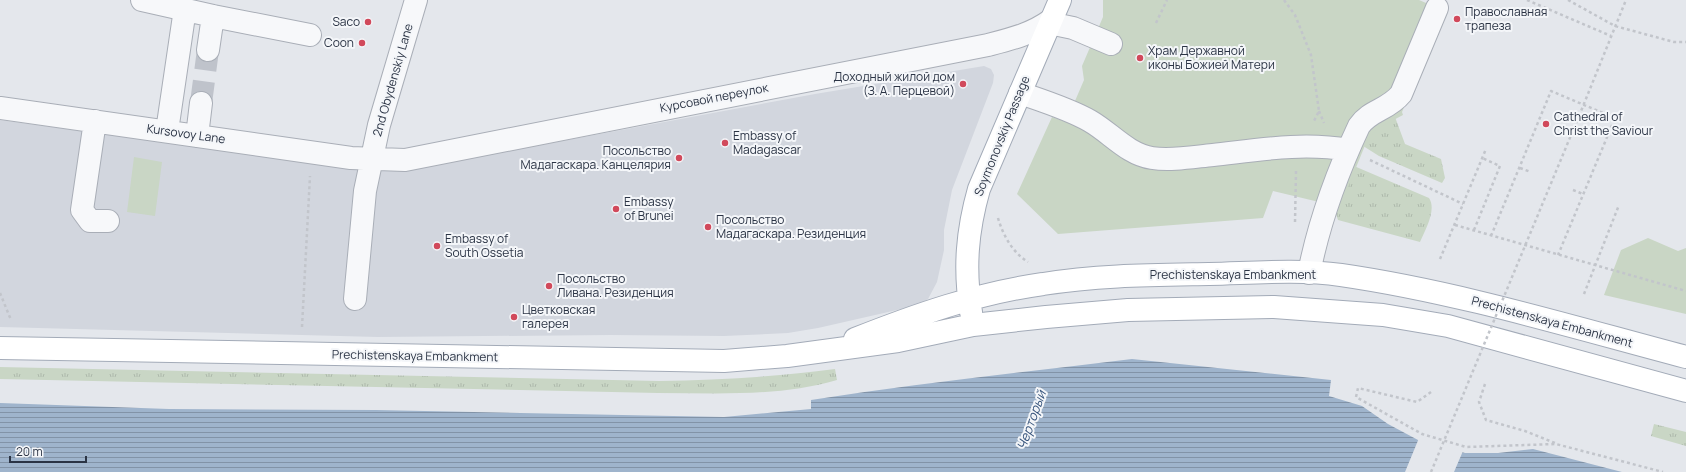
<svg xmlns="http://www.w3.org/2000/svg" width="1686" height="472" font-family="Manrope,sans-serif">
	<defs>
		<pattern id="grass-tufts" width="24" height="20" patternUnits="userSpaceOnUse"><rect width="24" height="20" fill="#c9d6c5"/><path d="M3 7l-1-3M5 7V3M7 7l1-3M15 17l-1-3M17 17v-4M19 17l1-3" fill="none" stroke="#adb8ab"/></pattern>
		<pattern id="water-rules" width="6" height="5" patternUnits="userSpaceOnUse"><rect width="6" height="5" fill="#9fb4cc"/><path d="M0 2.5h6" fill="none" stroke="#8293a7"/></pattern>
	</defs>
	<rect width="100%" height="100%" fill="#e4e7ec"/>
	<path fill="#d2d6de" d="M984 66 991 69 994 75 993 83 952 190 944 230V250L937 282 928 299 919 305 818 328 788 333 724 336 611 335 378 337 0 327V120L375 171 405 170 815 94Z"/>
	<path fill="url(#grass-tufts)" d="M1395 117 1405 144 1441 159 1445 178 1442 183 1379 156 1360 144 1365 136Z
		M1354 166 1429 198C1437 210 1425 230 1420 242L1338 220 1336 214Z
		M0 367 659 381C718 380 776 377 835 369L837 380C780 397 717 393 658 393L0 379Z
		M1654 424 1686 432V446L1651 436Z"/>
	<path fill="#c9d6c5" d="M1103 0H1419L1445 11 1402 112 1403 115 1380 127 1368 138 1340 207 1273 191 1263 218 1058 234 1017 194 1052 117 1066 122 1084 80 1082 66 1103 17Z
		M134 157 162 162 155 216 127 212Z
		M1648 238 1678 251 1686 248V314L1604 295 1621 250Z"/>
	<path fill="url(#water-rules)" d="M1132 359 1331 380 1329 396 1362 406 1388 424 1418 440 1465 453H1498L1533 449 1622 472H0V403L169 409 376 410 724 417 811 409V400C918 383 1025 372 1132 359Z"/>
	<path fill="#e4e7ec" d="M1419 438 1463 451 1454 472H1405Z"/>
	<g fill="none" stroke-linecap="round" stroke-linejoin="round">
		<path stroke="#bfc3cb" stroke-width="22" stroke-dasharray="22 11" stroke-linecap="butt" d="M201 103 208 50"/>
		<g stroke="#a9aeb7" stroke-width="24">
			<path id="minor" d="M142 0 213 16 310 35
				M1049 23 1073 28 1111 44
				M208 50 213 16
				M1020 93C1043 101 1069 109 1090 121 1111 133 1127 154 1152 158 1171 161 1193 157 1213 155 1258 150 1303 142 1348 150
				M0 108 351 158 405 160 988 45C1011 39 1032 34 1051 20
				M95 121 82 210 90 221H108
				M167 131 185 9
				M197 136 201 103
				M1309 273C1319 222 1337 173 1359 126 1370 110 1388 110 1401 94L1437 8
				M355 299 365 191 379 125 416 0"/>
		</g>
		<g stroke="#a3abb8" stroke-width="24">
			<path id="major" d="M971 312C964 269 967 231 979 189L1060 0
				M855 339C916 315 978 293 1043 284 1098 275 1154 275 1209 274 1253 273 1298 269 1341 275 1458 292 1572 327 1686 357
				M0 348 724 361 787 356 898 341 973 325 1046 317 1128 310 1274 307 1383 315 1448 326 1686 391"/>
		</g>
		<path stroke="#c2c5cb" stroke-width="2.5" stroke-dasharray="3 3" stroke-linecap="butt" d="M1284 0 1295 15 1311 55 1319 111 1313 123
			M1527 0 1611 36
			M1568 0 1615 26 1674 42H1686
			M1156 23 1167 0
			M1319 111 1324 123
			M1579 116 1626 0
			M1370 160 1463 204
			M1520 168 1531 172
			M1573 190 1583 194
			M998 218C1003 235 1012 252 1028 262
			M1295 222 1296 171
			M1455 225 1686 291
			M1474 230 1500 166 1482 158
			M1491 236 1551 91 1615 118 1558 255
			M1440 259 1486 149
			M0 293 11 320
			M1584 294 1619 205
			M302 327 310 176
			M1485 384 1479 402 1486 420 1525 431 1555 443
			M1431 392 1417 402 1358 388 1356 397 1422 434 1466 447 1556 444 1663 472"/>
		<use href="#minor" stroke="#f7f8fa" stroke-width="22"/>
		<use href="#major" stroke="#fff" stroke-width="22"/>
		<path stroke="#c2c5cb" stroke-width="2.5" stroke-dasharray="3 3" stroke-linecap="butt" d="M1431 472 1579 116"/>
	</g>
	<g fill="#d1495b" stroke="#f4f6f9" stroke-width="1.5">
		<circle cx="1457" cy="19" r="4"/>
		<circle cx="368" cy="22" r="4"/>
		<circle cx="362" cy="43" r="4"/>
		<circle cx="1140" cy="58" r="4"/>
		<circle cx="963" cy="84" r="4"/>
		<circle cx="1546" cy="124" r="4"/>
		<circle cx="725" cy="143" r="4"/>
		<circle cx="679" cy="158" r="4"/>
		<circle cx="616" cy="209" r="4"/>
		<circle cx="708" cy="227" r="4"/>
		<circle cx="437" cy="246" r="4"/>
		<circle cx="549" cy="286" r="4"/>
		<circle cx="514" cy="317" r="4"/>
	</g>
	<g text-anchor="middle" stroke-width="4" stroke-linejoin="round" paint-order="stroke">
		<g font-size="12" fill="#2b3445" stroke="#f4f6f9" text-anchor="start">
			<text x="1465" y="16">Православная<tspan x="1465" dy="14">трапеза</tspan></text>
			<text x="360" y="26" text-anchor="end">Saco</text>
			<text x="354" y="47" text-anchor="end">Coon</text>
			<text x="1148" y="55">Храм Державной<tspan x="1148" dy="14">иконы Божией Матери</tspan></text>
			<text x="955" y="81" text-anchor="end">Доходный жилой дом<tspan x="955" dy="14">(З. А. Перцевой)</tspan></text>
			<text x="1554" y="121">Cathedral of<tspan x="1554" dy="14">Christ the Saviour</tspan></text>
			<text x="733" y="140">Embassy of<tspan x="733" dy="14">Madagascar</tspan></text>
			<text x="671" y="155" text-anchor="end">Посольство<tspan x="671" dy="14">Мадагаскара. Канцелярия</tspan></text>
			<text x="624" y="206">Embassy<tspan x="624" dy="14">of Brunei</tspan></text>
			<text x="716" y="224">Посольство<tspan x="716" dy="14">Мадагаскара. Резиденция</tspan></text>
			<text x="445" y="243">Embassy of<tspan x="445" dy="14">South Ossetia</tspan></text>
			<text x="557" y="283">Посольство<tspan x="557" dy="14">Ливана. Резиденция</tspan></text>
			<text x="522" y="314">Цветковская<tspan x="522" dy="14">галерея</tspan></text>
		</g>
		<g font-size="12" fill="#2b3445" stroke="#f4f6f9">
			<text transform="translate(393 80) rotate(-74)" y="4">2nd Obydenskiy Lane</text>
			<text transform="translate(714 98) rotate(-11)" y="4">Курсовой переулок</text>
			<text transform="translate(186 134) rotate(8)" y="4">Kursovoy Lane</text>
			<text transform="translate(1002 136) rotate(-68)" y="4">Soymonovskiy Passage</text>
			<text x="1233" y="279">Prechistenskaya Embankment</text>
			<text transform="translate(1552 322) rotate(15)" y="4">Prechistenskaya Embankment</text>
			<text transform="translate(415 356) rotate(1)" y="4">Prechistenskaya Embankment</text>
		</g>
		<g font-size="13" font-style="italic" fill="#34527a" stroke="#f4f6f9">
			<text transform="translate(1031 420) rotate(-70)" y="5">Черторый</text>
		</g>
	</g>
	<path d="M10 456v6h76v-6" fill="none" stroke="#2b3445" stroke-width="2"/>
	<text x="16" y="456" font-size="12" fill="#2b3445" stroke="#f4f6f9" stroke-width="3" paint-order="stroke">20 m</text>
</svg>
